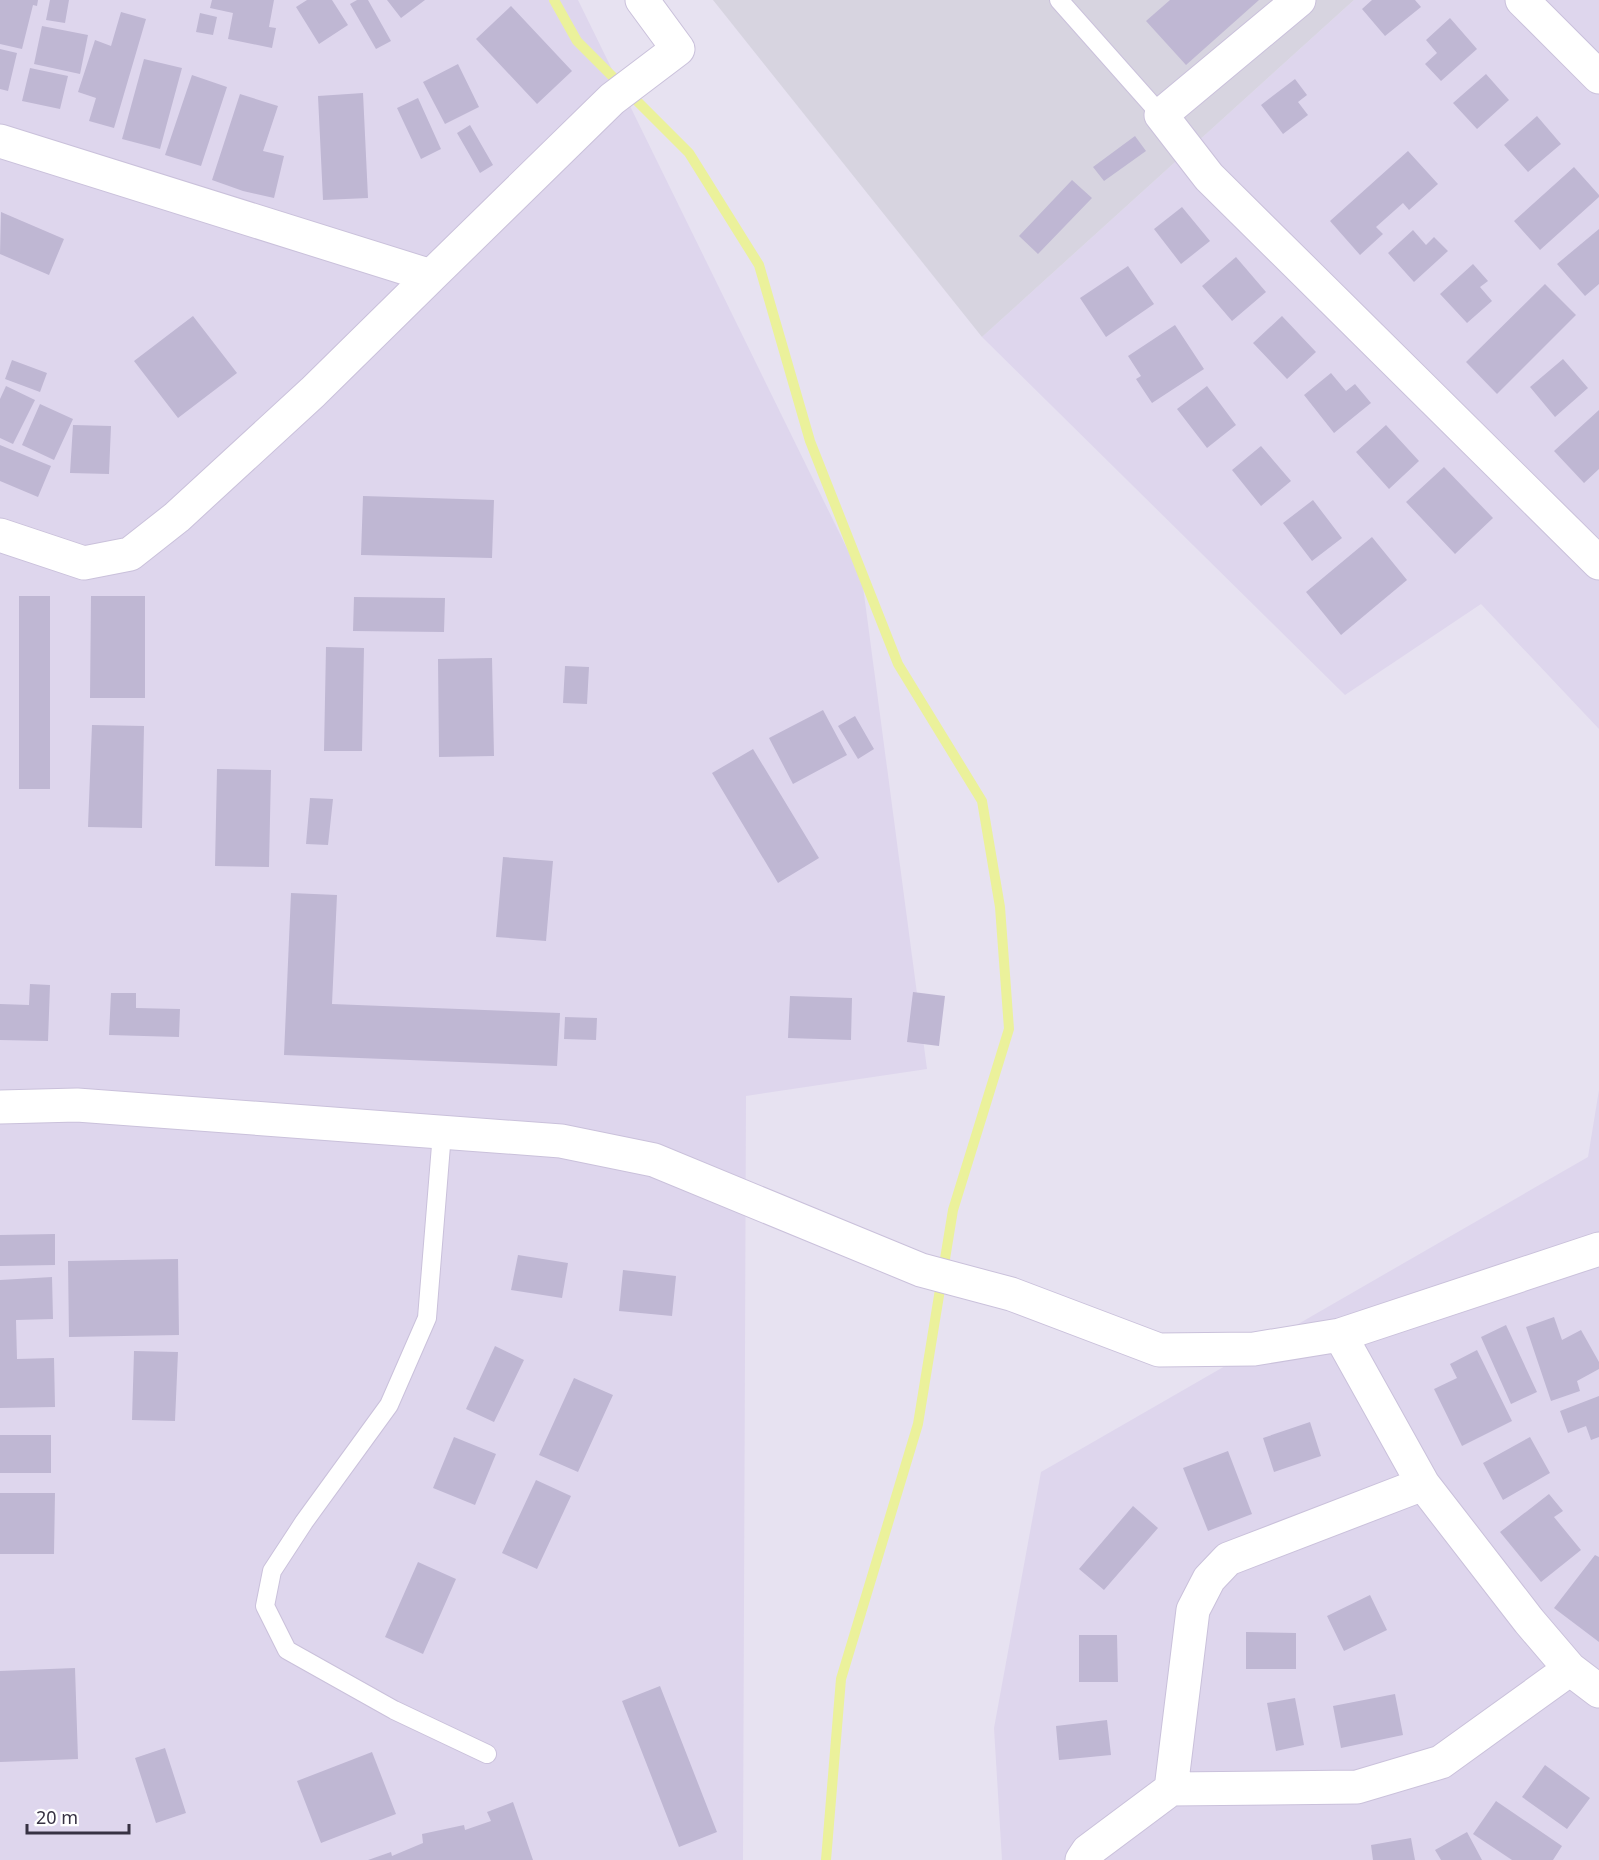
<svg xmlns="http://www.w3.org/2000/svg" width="1599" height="1860" font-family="'Noto Sans',sans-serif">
	<rect width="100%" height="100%" fill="#e7e2f1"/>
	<path fill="#ded6ed" d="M0 0H578L862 579 927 1069 746 1096 743 1860H0Z
		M1354 0H1599V729L1481 604 1345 695 982 337Z
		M1599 1090V1860H1002L994 1728 1041 1472 1588 1157Z"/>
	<path fill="#d7d4e0" d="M713 0H1354L982 337Z"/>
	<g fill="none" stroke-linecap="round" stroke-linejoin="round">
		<path stroke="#ebf19b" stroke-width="10" d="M554 0 577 41 689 153 759 265 810 441 898 664 982 801 1000 907 1009 1029 953 1210 918 1424 841 1679 826 1860"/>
	</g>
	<path fill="#bfb7d3" d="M0 0H38L37 6 33 5 22 49 0 44Z
		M50 0H69L65 23 46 20Z
		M212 0H274L269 27 276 28 272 48 228 39 233 13 210 8Z
		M307 0H332L348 25 319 44 296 7Z
		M357 0H368L391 41 376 49 350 4Z
		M387 0H425L401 18Z
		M1170 0H1259L1186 65 1146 21Z
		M1372 0H1415L1421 7 1385 36 1362 9Z
		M511 6 572 71 537 104 476 39Z
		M121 12 146 19 114 128 89 121 96 98 78 92 95 40 111 46Z
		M200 13 217 17 213 35 196 32Z
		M1450 18 1477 49 1441 81 1425 64 1437 53 1426 40Z
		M42 26 88 35 80 74 34 64Z
		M0 49 17 53 8 91 0 89Z
		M144 59 182 68 160 149 122 139Z
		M458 64 479 107 445 124 423 82Z
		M30 68 68 76 60 109 22 101Z
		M1486 74 1509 100 1477 129 1453 103Z
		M192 75 227 87 201 166 165 155Z
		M1295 79 1307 95 1298 102 1308 115 1283 134 1261 105Z
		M363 93 368 198 323 200 318 96Z
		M240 94 278 106 263 151 284 156 274 198 243 191 212 180Z
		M418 98 441 149 421 159 397 108Z
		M1537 116 1561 144 1528 172 1504 145Z
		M470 125 493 165 480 173 457 133Z
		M1135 136 1146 151 1104 181 1093 167Z
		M1408 151 1438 184 1409 210 1403 203 1376 227 1383 234 1360 255 1330 221Z
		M1574 167 1599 195V197L1540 250 1514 221Z
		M1072 180 1092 198 1038 254 1019 236Z
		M1182 207 1210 241 1181 264 1154 229Z
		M1 212 64 239 49 275 0 254Z
		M1599 229V284L1585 296 1557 264Z
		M1413 230 1426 245 1434 237 1448 251 1414 282 1388 253Z
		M1236 257 1266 292 1232 321 1202 286Z
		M1473 264 1488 281 1480 287 1492 301 1467 323 1440 294Z
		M1128 266 1154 304 1106 337 1080 298Z
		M1545 284 1576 315 1497 394 1466 362Z
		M193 316 237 373 178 418 134 361Z
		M1282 316 1316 352 1287 379 1253 343Z
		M1175 325 1204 369 1152 403 1136 379 1141 376 1128 356Z
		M1563 359 1588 388 1555 417 1530 387Z
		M12 360 47 373 40 392 5 379Z
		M1331 373 1346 391 1355 384 1371 403 1334 433 1304 395Z
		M6 386 35 400 13 444 0 438V399Z
		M1207 386 1236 425 1207 448 1177 409Z
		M40 404 73 419 54 460 22 445Z
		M1599 410V469L1584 483 1554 451Z
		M73 425 111 426 109 474 70 473Z
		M1386 425 1419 461 1389 489 1356 452Z
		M0 445 51 466 38 497 0 481Z
		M1261 446 1291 481 1261 506 1232 470Z
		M1444 467 1493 518 1455 554 1406 502Z
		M363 496 494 500 492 558 361 555Z
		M1313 500 1342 538 1312 561 1283 523Z
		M1372 537 1407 580 1341 635 1306 592Z
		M19 596H50V789H19Z
		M91 596H145V698H90Z
		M354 597 445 598 444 632 353 631Z
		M326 647 364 648 362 751H324Z
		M492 658 494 756 439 757 438 659Z
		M565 666 589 667 587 704 563 703Z
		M823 710 847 755 793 784 769 738Z
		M855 716 874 749 858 759 838 726Z
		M92 725 144 726 142 828 88 827Z
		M753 749 819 858 778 883 712 773Z
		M217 769 271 770 269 867 215 866Z
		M310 798 333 799 328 845 306 844Z
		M503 857 553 861 546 941 496 937Z
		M291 893 337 895 332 1004 560 1013 557 1066 284 1055Z
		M30 984 50 985 48 1041 0 1040V1004L29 1005Z
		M913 992 945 996 939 1046 907 1042Z
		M111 993H136V1008L180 1009 179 1037 109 1035Z
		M790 996 852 998 851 1040 788 1038Z
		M565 1017 597 1018 596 1040 564 1039Z
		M55 1234V1265L0 1266V1235Z
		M518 1255 568 1263 562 1298 511 1290Z
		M178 1259 179 1335 69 1337 68 1261Z
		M623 1270 676 1276 672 1316 619 1311Z
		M52 1277 53 1319 16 1320 17 1359 54 1358 55 1407 0 1408V1280Z
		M1554 1317 1562 1340 1581 1330 1599 1362V1369L1577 1381 1580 1391 1551 1401 1526 1327Z
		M1506 1325 1537 1392 1511 1404 1481 1337Z
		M495 1346 524 1360 494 1422 466 1409Z
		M1477 1350 1512 1421 1462 1446 1434 1389 1457 1378 1450 1364Z
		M134 1351 178 1352 175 1421 132 1420Z
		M574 1378 613 1395 578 1472 539 1455Z
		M1599 1396V1437L1591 1440 1586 1426 1568 1433 1560 1411Z
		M1310 1422 1321 1456 1274 1472 1263 1438Z
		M0 1435H51V1473H0Z
		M454 1437 496 1454 475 1505 433 1488Z
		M1530 1437 1550 1473 1503 1500 1483 1463Z
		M1228 1451 1252 1514 1208 1531 1183 1468Z
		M536 1480 571 1496 537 1569 502 1553Z
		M0 1493H55L54 1554H0Z
		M1549 1494 1563 1511 1554 1517 1581 1550 1541 1582 1500 1532Z
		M1133 1506 1158 1528 1104 1590 1079 1569Z
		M1595 1555 1599 1557V1642L1554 1608Z
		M418 1562 456 1579 423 1654 385 1637Z
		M1370 1595 1387 1630 1344 1651 1327 1616Z
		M1246 1632 1296 1633V1669H1246Z
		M1079 1635H1117L1118 1682H1079Z
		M75 1668 78 1759 0 1762V1671Z
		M660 1686 717 1832 679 1847 622 1701Z
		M1395 1694 1403 1735 1341 1748 1333 1706Z
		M1295 1698 1304 1745 1276 1751 1267 1703Z
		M1107 1720 1111 1755 1059 1760 1056 1726Z
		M165 1748 186 1813 156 1823 135 1758Z
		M372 1752 396 1814 321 1843 297 1781Z
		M1545 1765 1590 1798 1567 1829 1522 1797Z
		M1496 1801 1562 1846 1553 1860H1512L1473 1834Z
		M513 1802 533 1860H368L391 1852 392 1856 423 1843 422 1834 464 1825 465 1830 491 1821 487 1812Z
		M1467 1832 1482 1860H1441L1435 1850Z
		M1411 1838 1415 1860H1373L1371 1845Z"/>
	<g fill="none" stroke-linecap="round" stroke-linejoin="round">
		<g stroke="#cac1db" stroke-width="20">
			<path id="service" d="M1059 0 1161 115
				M442 1133 427 1318 389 1405 304 1522 272 1571 265 1606 287 1650 394 1710 487 1754"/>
		</g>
		<g stroke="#cac1db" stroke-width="35">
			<path id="minor" d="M1299 0 1161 115 1209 177 1599 563
				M1522 0 1599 77
				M0 141 431 276 612 99 678 49 642 0
				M0 535 84 563 130 554 177 517 313 392 431 276
				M0 1107 77 1105 561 1141 654 1160 921 1270 1011 1294 1159 1350 1254 1349 1340 1335 1599 1249
				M1340 1335 1423 1484 1529 1621 1570 1669 1599 1691
				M1171 1789 1193 1610 1209 1579 1228 1559 1423 1484
				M1082 1860 1088 1851 1171 1789 1357 1787 1441 1762 1570 1669"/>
		</g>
		<use href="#service" stroke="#fff" stroke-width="18"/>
		<use href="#minor" stroke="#fff" stroke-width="33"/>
	</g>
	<path d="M27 1824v9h102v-9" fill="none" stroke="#373243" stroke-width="3"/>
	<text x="36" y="1824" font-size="18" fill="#373243" stroke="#ffffff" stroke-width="4.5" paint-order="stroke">20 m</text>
</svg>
